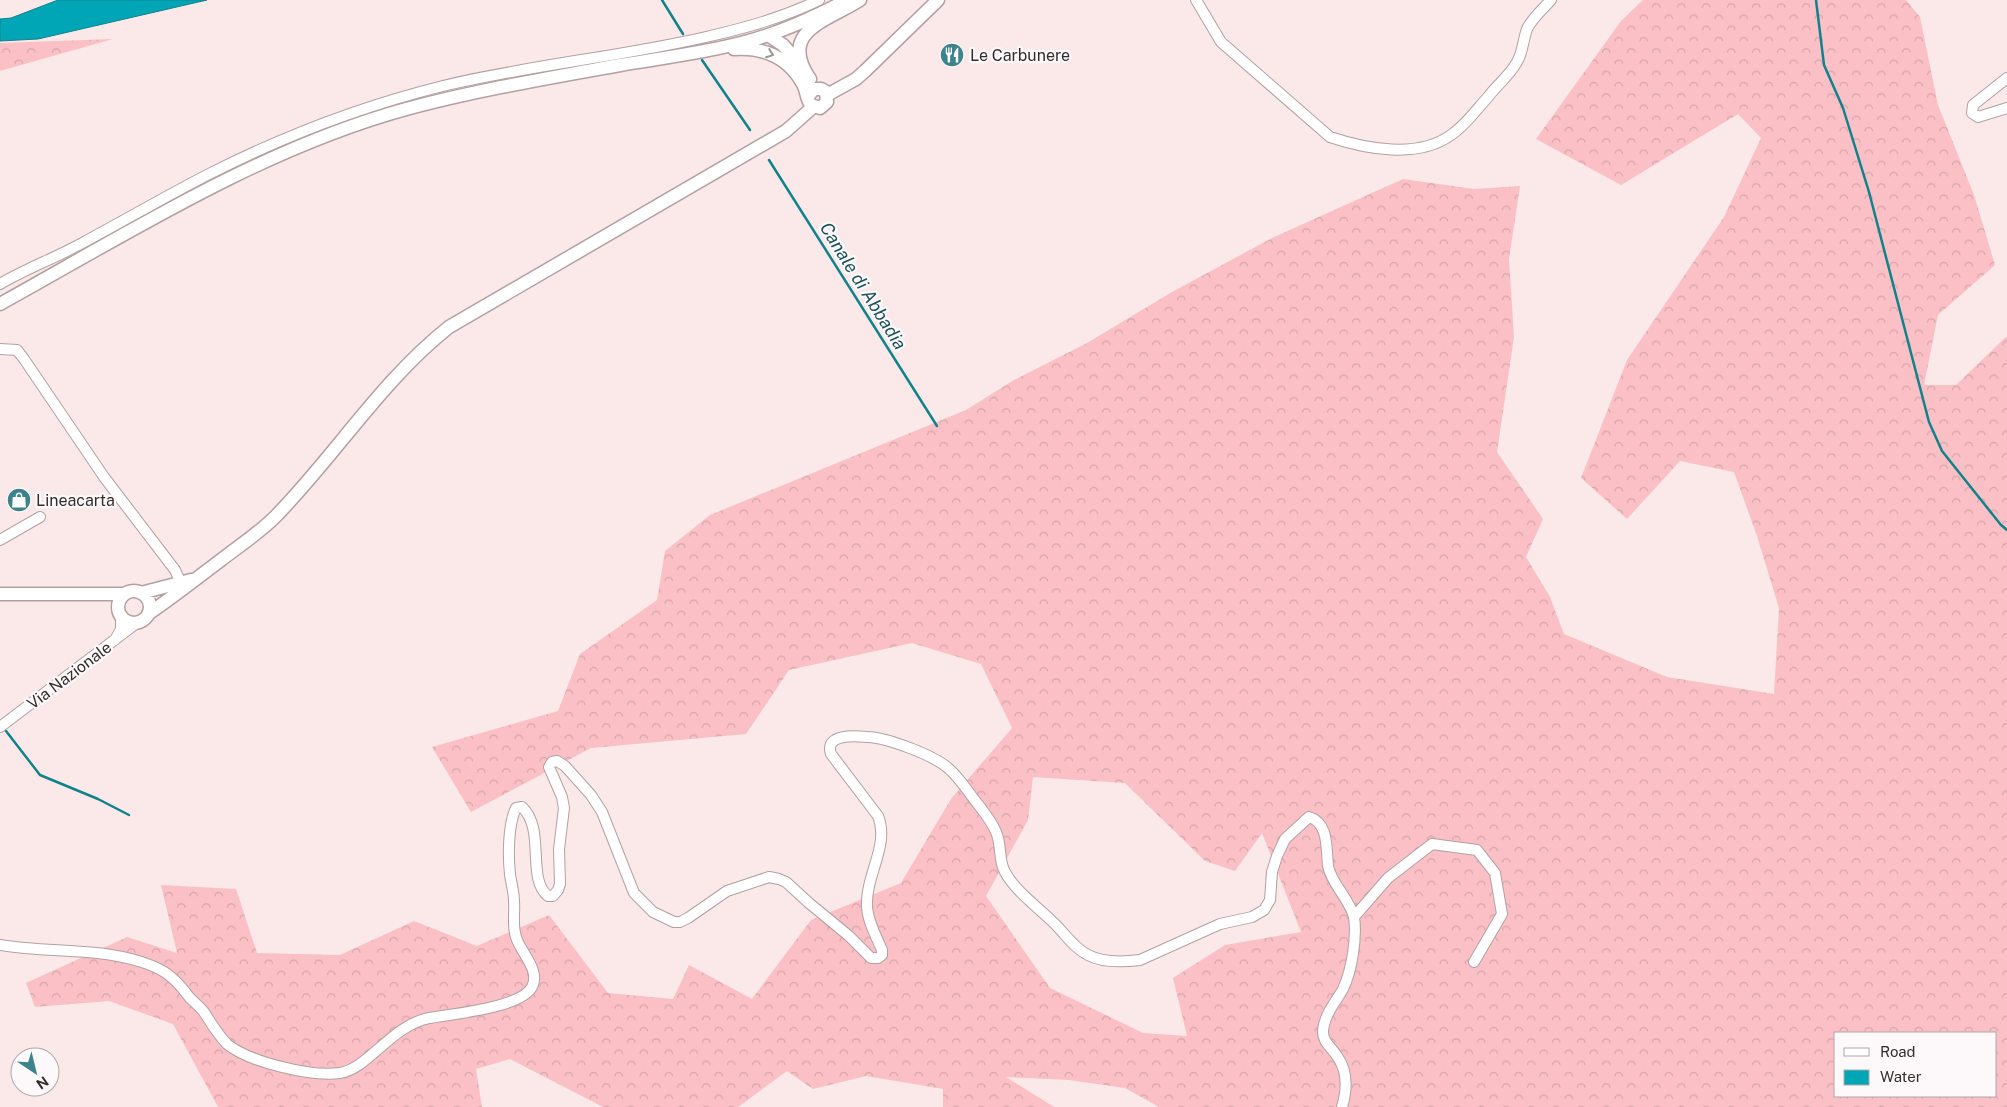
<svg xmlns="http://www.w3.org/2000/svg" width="2007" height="1107" font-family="'Public Sans',sans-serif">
	<defs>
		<pattern id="forest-crowns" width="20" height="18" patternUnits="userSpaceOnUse" patternTransform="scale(1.25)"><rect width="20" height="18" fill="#fac0c5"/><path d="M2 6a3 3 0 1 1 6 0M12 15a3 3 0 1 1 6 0" fill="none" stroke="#d7a5aa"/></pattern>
	</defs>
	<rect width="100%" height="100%" fill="#fbe8e9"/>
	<path fill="url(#forest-crowns)" fill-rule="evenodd" d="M1643 0H1906L1920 17 1938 105 1974 195 1995 265 1938 315 1924 385H1956L2007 336V1107H1159L1125 1088 1069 1080 1006 1077 1054 1107H943V1089L866 1076 813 1089 787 1071 738 1107H603L510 1059 476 1069 482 1107H218L173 1024 109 1001 35 1007 26 983 127 937 177 953 161 885 236 889 257 953 340 955 414 921 477 946 549 915 608 993 673 999 689 965 752 999 811 920 901 883 951 799 1012 728 981 664 912 643 789 670 746 734 591 748 471 812 432 747 558 711 580 654 657 600 665 551 710 515 966 410 1014 380 1087 343 1172 292 1272 238 1403 179 1474 189 1520 186 1509 259 1514 337 1497 452 1543 519 1526 557 1550 597 1564 634 1667 677 1774 694 1779 608 1757 536 1734 472 1680 461 1627 519 1581 478 1627 360 1724 217 1761 138 1738 114 1621 185 1536 139 1621 21ZM1033 777 1125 783 1205 861 1235 871 1262 833 1301 932 1225 945 1173 978 1187 1036 1143 1033 1050 988 986 896 1028 820ZM1836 1033H1996V1096H1836Z
		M113 39 0 71V43Z"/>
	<path fill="#00a6b5" stroke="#10828c" d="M58 0H207L38 39 0 41V19L11 18Z"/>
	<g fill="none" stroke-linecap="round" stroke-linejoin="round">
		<path stroke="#10828c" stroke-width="2.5" d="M662 0 683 34
			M1816 0 1824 65 1843 108 1869 192 1929 422 1942 451 2001 525 2007 530
			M702 60 750 130
			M769 160 937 426
			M6 731 40 775 98 799 129 815"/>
		<g stroke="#b3a1a2" stroke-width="12">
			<path id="minor" d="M1196 0 1221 42 1330 137C1366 149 1418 159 1451 135 1466 125 1476 110 1488 97 1497 85 1510 75 1517 62 1523 52 1523 40 1527 29 1532 18 1543 9 1551 0
				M2007 78 1973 105 1972 113 1978 117 2007 108
				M0 284C27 268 58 257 86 241 127 219 168 195 209 174 284 136 362 106 443 86 530 65 619 57 706 37 745 28 782 18 819 0
				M0 349 17 350 24 359 104 477 175 570 181 583
				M0 540 40 517
				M115 640 121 629V617
				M0 727 138 622
				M1354 917 1388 878 1432 844 1477 850 1495 873 1502 914 1474 962
				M0 945C51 954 107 946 155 967 171 974 180 985 190 998 195 1003 200 1007 204 1012 211 1023 218 1035 227 1044 249 1062 311 1077 340 1073 368 1069 392 1025 429 1018 451 1014 521 1008 532 987 541 970 520 952 516 937 512 925 515 913 514 901 514 892 511 883 510 874 508 856 508 824 516 808L522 807C546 829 526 879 548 896H553L558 890 560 884 559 849 564 808 562 797 549 767 552 762 557 761 565 766 591 795 602 812 634 893 653 912 674 922H680L688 918 727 891 769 877 779 879 786 882 809 903 849 936 871 958H878L882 955V950C876 936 868 922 867 907 865 876 890 845 878 816L831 754C824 733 856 736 868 737 888 738 933 755 948 768 960 778 968 792 977 803 984 812 992 822 996 832 1002 845 998 860 1005 872 1015 891 1040 909 1055 924 1066 935 1074 948 1088 955 1103 963 1124 962 1140 960L1220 924 1252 917 1264 910 1270 900 1272 872 1277 856 1285 839 1309 817C1329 823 1326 848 1328 866 1331 883 1350 900 1354 917 1357 937 1352 970 1343 989 1336 1002 1325 1013 1323 1030 1322 1041 1331 1047 1337 1056 1348 1071 1347 1090 1342 1107"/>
		</g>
		<g stroke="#b3a1a2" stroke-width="15">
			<path id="major" d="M768 35 783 45 799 63
				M734 49C764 47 788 57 803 84 807 91 806 99 811 105L820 108 827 102 826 92 821 89H814L808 96
				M810 79C777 31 827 21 860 0
				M827 95 856 79 865 71 938 0
				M0 304C130 232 261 149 406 109 477 90 548 78 620 65 661 58 702 53 741 43 778 34 813 18 847 0
				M118 607a16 16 0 1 1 32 0a16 16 0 1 1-32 0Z
				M141 593 191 580
				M0 594H125
				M148 614C173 597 197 578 221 560 239 546 259 533 275 517 335 456 381 381 449 327L786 131 813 107"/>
		</g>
		<use href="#minor" stroke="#fff" stroke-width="10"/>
		<use href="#major" stroke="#fff" stroke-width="12"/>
	</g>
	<defs><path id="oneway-chevron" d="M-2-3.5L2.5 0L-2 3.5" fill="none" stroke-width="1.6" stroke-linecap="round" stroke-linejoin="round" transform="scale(1.25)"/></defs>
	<use stroke="#9a9696" href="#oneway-chevron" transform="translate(770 54) rotate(21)"/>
	<defs>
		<g id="restaurant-disc" transform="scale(1.25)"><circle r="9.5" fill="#3c838c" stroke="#fdf9fa"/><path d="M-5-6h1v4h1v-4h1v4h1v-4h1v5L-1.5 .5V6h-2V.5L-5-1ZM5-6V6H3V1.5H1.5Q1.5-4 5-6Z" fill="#fff"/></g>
		<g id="shop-disc" transform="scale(1.25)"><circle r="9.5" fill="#3c838c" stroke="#fdf9fa"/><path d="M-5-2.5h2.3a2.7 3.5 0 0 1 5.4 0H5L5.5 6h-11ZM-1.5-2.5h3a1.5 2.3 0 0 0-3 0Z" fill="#fff"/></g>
	</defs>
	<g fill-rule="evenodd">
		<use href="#restaurant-disc" x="952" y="55"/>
		<use href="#shop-disc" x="19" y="500"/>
	</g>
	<g text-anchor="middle" stroke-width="4.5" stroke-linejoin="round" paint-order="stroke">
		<g font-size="16" fill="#342d2d" stroke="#fdf9fa" text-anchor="start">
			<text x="970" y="61">Le Carbunere</text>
			<text x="36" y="506">Lineacarta</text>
		</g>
		<g font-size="16" fill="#342d2d" stroke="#fdf9fa">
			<text transform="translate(69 675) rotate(-37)" y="6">Via Nazionale</text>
		</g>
		<g font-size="18" font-style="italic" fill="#1b5259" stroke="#fdf9fa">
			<text transform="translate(863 286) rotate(58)" y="6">Canale di Abbadia</text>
		</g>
	</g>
	<rect x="1834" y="1032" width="162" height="65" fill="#fdf9fa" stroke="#ada7a8"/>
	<rect x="1844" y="1048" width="25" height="8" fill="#ffffff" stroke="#ada7a8"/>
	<text x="1880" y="1057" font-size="15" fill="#342d2d">Road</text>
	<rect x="1844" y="1070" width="25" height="15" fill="#00a6b5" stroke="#ada7a8"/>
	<text x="1880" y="1082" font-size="15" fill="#342d2d">Water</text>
	<g transform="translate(35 1072) rotate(145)"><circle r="24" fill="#fdf9fa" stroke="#ada7a8"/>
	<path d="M0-4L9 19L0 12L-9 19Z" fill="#3c838c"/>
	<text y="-8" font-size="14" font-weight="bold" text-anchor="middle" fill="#342d2d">N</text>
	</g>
</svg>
